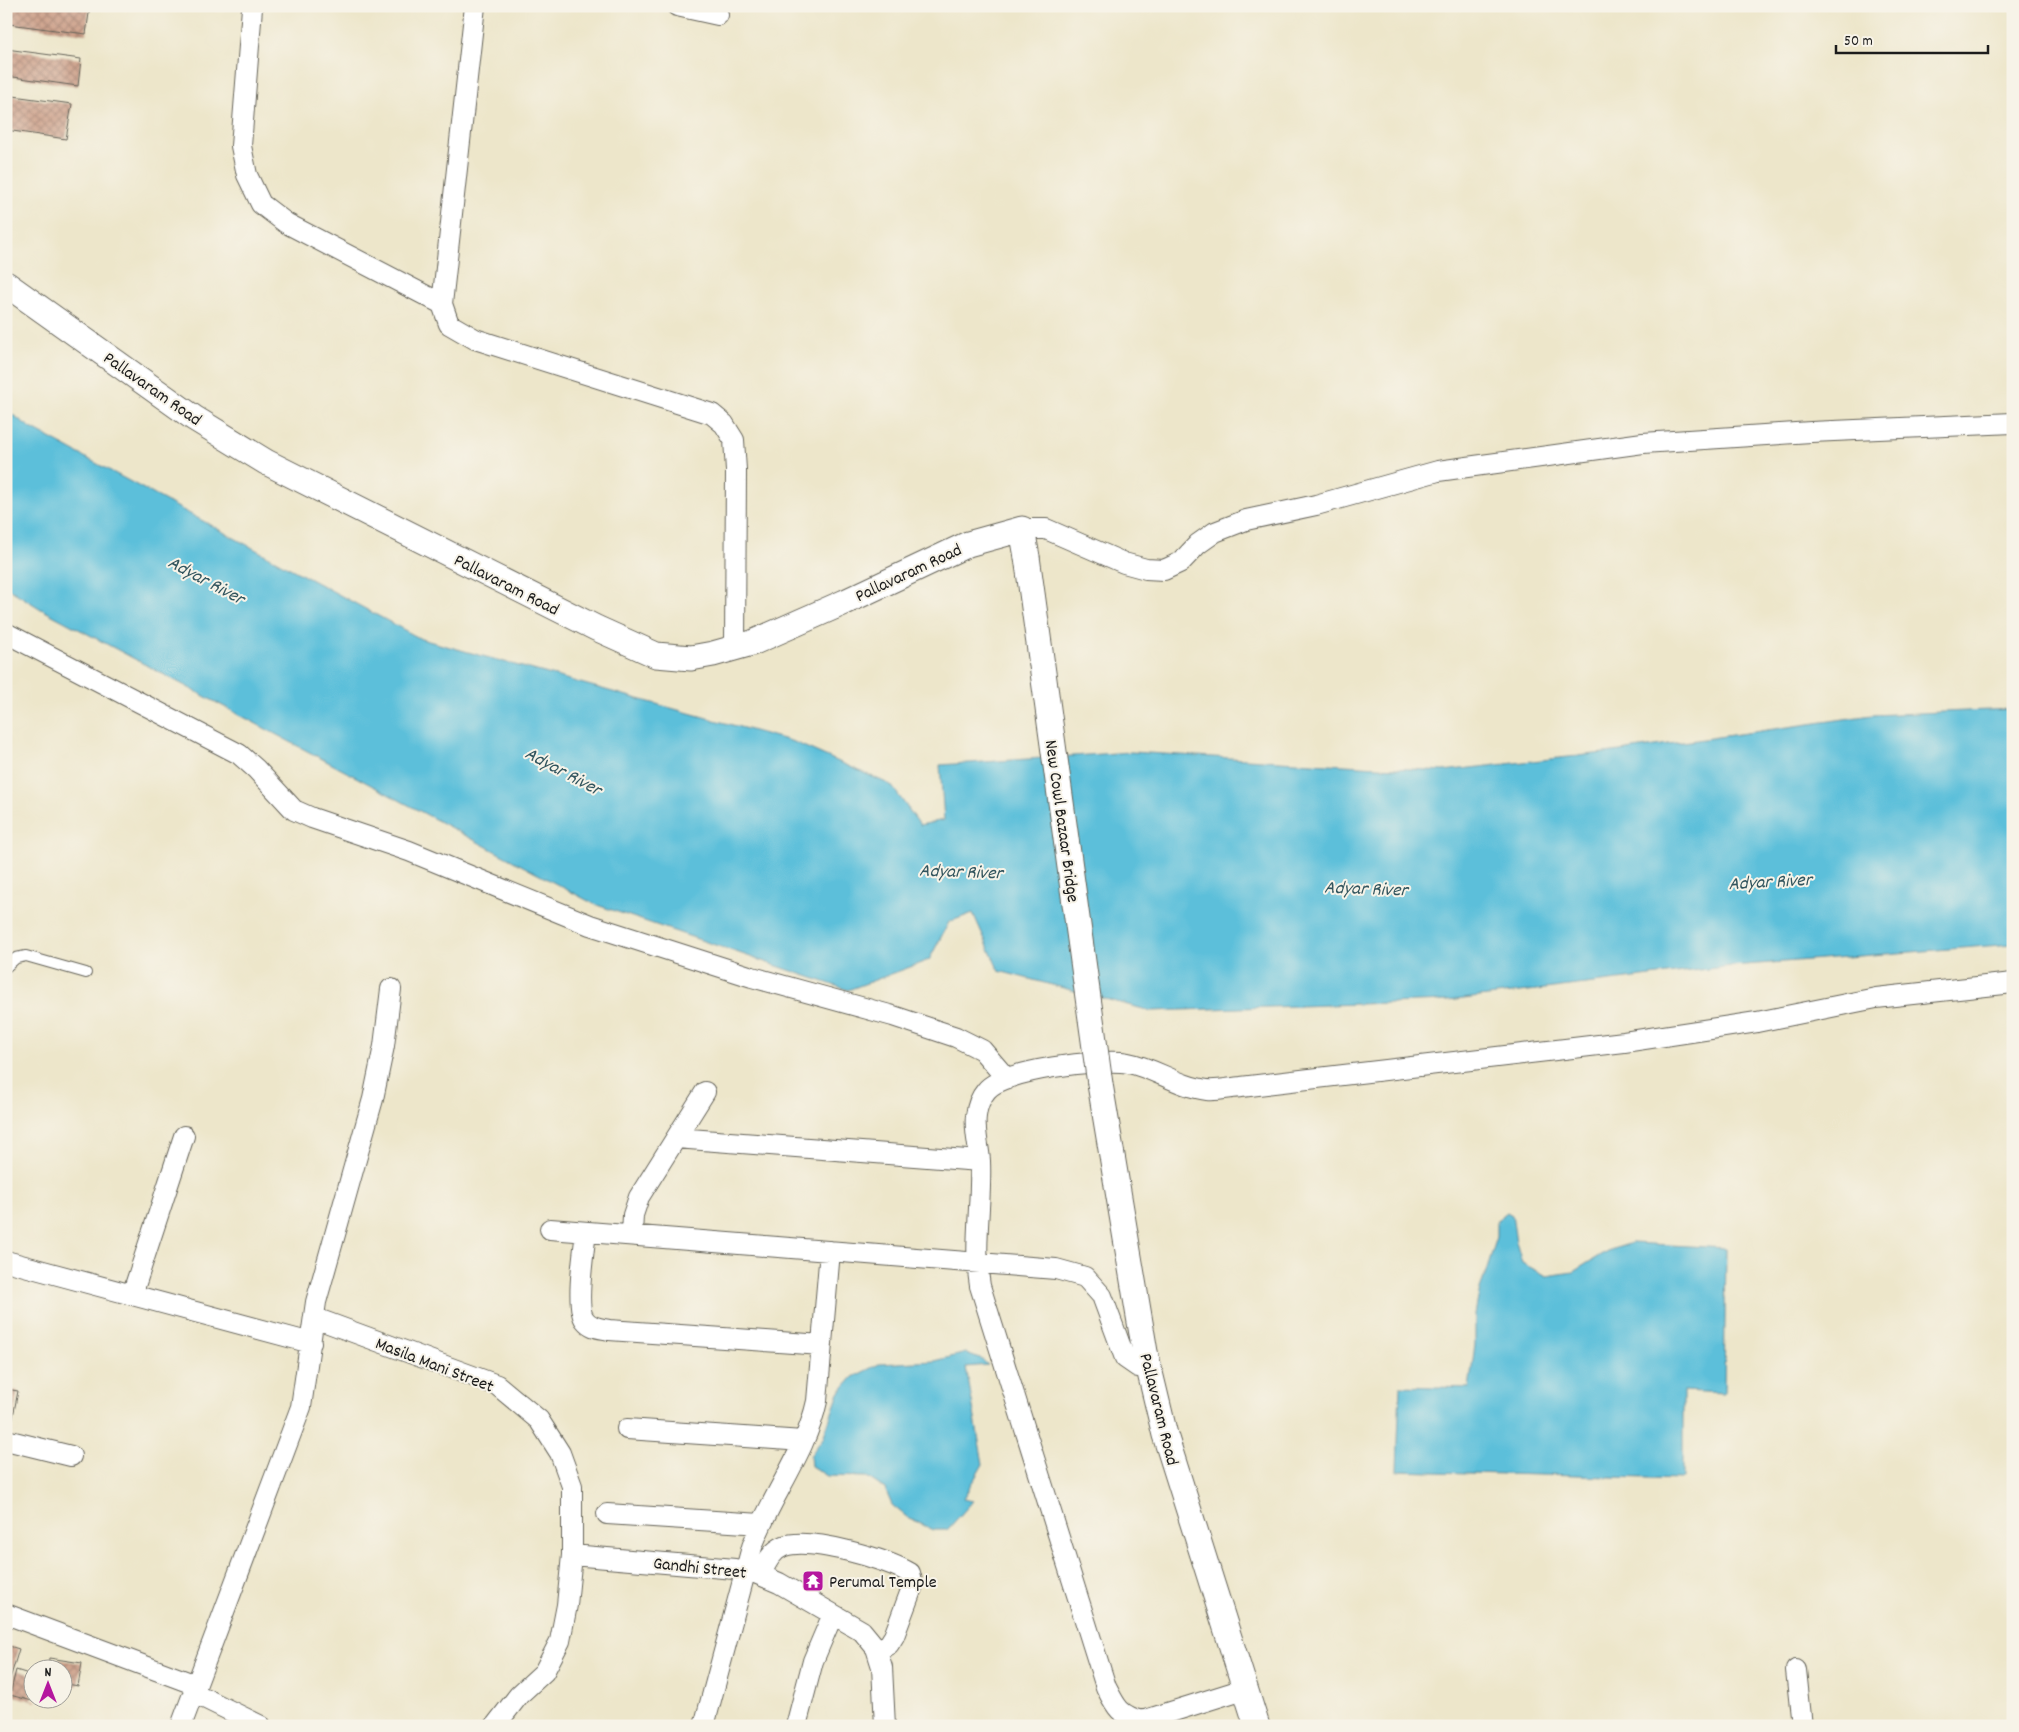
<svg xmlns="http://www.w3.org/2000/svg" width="2019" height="1732" font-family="Dekko,sans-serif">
	<defs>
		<pattern id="building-cross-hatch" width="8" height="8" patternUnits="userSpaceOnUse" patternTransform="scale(1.25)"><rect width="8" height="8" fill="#cb9c85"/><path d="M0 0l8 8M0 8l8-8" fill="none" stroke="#a47e6c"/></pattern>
	</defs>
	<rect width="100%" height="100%" fill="#f7f3e8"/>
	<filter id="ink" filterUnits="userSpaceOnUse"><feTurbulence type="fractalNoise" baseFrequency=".02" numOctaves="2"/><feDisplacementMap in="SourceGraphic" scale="10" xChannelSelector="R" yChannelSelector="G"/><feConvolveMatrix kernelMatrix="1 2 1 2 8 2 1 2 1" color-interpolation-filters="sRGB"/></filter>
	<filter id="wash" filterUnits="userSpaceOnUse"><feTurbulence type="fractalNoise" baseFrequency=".0096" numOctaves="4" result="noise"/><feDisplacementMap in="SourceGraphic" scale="20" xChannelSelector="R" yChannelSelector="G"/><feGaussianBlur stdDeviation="1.12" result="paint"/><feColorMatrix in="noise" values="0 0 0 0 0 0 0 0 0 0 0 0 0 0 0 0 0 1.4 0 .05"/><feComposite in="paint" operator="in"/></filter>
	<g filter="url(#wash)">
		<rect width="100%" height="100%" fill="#ede6ca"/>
		<path fill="#5cbfda" stroke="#3c6e7b" d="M6 410 31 428 421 639 794 742 891 785 920 825 944 820 940 765 1131 752 1443 771 1613 752 1872 715 2013 709V944L1732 966 1447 1001 1151 1011 999 971 973 913 949 922 929 960 848 990 594 904 41 609 6 587Z
			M1507 1212 1512 1215 1516 1242 1522 1263 1547 1276 1573 1272 1607 1251 1632 1243 1726 1248 1724 1393 1683 1391V1479L1397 1471 1400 1386 1469 1388 1475 1345V1314L1479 1293 1497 1237V1220Z
			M966 1353 980 1358 988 1365 966 1367 983 1464 963 1499 973 1501 947 1530H934L908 1518 892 1505 885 1489 867 1477 827 1476 811 1466 810 1456 823 1438 839 1393 853 1377 879 1364 935 1361Z"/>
		<g id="blocks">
			<path fill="url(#building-cross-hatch)" d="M11 6H90L86 34 9 24Z
				M6 49 81 59 78 86 6 76Z
				M6 95 72 104 66 139 6 130Z
				M6 1389 18 1391 11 1427 6 1426Z
				M6 1645 19 1649 7 1689H6Z
				M49 1658 82 1663 78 1686 62 1683V1670H48Z
				M16 1670 32 1675V1700H36V1702L10 1695Z"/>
		</g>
	</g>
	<g filter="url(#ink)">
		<use href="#blocks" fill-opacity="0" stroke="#656359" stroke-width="1"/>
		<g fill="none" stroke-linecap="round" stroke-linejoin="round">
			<g stroke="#656359" stroke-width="12">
				<path id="service" d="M6 967 16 958 26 956 86 973"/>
			</g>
			<g stroke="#656359" stroke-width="22">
				<path id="minor" d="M475 6 442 304 449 324 475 339 712 414 724 424 734 440 736 470 735 648
					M677 6 718 15
					M252 8 241 146 247 175 261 204 286 223 442 304
					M1022 529H1046L1124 563 1146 569 1164 570 1181 562 1198 544 1215 532 1246 520 1316 505 1438 471 1643 443 1811 432 2013 423
					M6 633 239 754 256 769 294 810 312 818 409 851 590 925 752 977 893 1016 956 1037 982 1050 1006 1078
					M705 1092 676 1138 980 1161
					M550 1229 1056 1269 1085 1277 1102 1296 1125 1358 1138 1367 1148 1365
					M586 1232C584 1249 575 1308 585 1320 591 1328 600 1328 609 1330L822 1345
					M632 1235 633 1215 639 1197 676 1138
					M6 1261 311 1343
					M132 1295 184 1136
					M315 1318 497 1385 539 1420 560 1453 572 1486V1555L567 1605 560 1641 544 1672 519 1695 495 1726
					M627 1429 803 1441
					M6 1440 71 1456
					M607 1514 761 1524
					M572 1555 735 1569 753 1572 779 1583 862 1631 876 1648 882 1667 885 1726
					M760 1575C766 1564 771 1551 784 1546 810 1537 887 1559 910 1573L913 1585 894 1636 889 1644 877 1651
					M6 1614 196 1685
					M1796 1670 1802 1726
					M1244 1689 1142 1721C1119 1715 1116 1707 1106 1687L980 1286C973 1244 982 1203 980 1161 979 1146 974 1130 976 1116 977 1107 980 1098 986 1091 1001 1070 1102 1058 1128 1063 1155 1068 1179 1087 1207 1090 1217 1091 1230 1088 1241 1087L1624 1042 1757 1022 1876 998 2013 983
					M194 1693 261 1726
					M181 1726 301 1407 316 1302 373 1099 384 1046 391 989
					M704 1726 752 1547C770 1497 806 1453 817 1401L830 1251
					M796 1726 813 1661 833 1614"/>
			</g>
			<g stroke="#656359" stroke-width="27">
				<path id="tertiary" d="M6 284 194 418 266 462 596 628 656 655 691 658 713 654 752 643 845 602 968 544 1022 529 1027 557
					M1100 1084 1145 1352 1165 1435 1257 1726"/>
			</g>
			<use href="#service" stroke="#fff" stroke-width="10"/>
			<use href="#minor" stroke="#fff" stroke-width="20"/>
			<use href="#tertiary" stroke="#fff" stroke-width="25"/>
			<g stroke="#656359" stroke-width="27" stroke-linecap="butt">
				<path id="tertiary-bridge" d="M1027 557 1100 1084"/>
			</g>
			<use href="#tertiary-bridge" stroke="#fff" stroke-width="25"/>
		</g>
	</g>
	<defs>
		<g id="temple-square" transform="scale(1.125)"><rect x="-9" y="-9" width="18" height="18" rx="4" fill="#b5179e" stroke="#f7f3e8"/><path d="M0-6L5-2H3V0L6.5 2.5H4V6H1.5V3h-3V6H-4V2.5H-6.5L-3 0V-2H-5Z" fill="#fff"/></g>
	</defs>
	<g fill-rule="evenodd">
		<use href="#temple-square" x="813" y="1581"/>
	</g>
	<g text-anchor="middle" stroke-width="4" stroke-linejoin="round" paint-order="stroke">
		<g font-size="18" fill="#1c1c1c" stroke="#f7f3e8">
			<text transform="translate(153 388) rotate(35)" y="6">Pallavaram Road</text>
			<text transform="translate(908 572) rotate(-25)" y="6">Pallavaram Road</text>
			<text transform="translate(507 584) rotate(27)" y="6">Pallavaram Road</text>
			<text transform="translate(1063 821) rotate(82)" y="6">New Cowl Bazaar Bridge</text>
			<text transform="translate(435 1364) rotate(21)" y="6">Masila Mani Street</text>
			<text transform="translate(1160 1409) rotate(76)" y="6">Pallavaram Road</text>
			<text transform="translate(700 1567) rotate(6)" y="6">Gandhi Street</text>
		</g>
		<g font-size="18" fill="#1c1c1c" stroke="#f7f3e8" text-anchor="start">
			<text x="829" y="1587">Perumal Temple</text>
		</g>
		<g font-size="19" font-style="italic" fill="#32555e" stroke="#f7f3e8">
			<text transform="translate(207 579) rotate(28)" y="7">Adyar River</text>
			<text transform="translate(564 770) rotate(28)" y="7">Adyar River</text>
			<text transform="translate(961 870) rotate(2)" y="7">Adyar River</text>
			<text transform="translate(1770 880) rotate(-3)" y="7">Adyar River</text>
			<text transform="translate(1366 887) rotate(2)" y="7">Adyar River</text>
		</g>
	</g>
	<rect width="2019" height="1732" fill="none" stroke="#f7f3e8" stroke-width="25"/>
	<g transform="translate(48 1684)"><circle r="24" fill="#f7f3e8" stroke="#9f9d96"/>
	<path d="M0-4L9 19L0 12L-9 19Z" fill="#b5179e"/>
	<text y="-8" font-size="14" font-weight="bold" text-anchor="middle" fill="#1c1c1c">N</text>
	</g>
	<path d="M1836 45v8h152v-8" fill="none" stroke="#1c1c1c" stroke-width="2.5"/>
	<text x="1844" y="45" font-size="15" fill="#1c1c1c" stroke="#f7f3e8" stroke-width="4" paint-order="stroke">50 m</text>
</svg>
